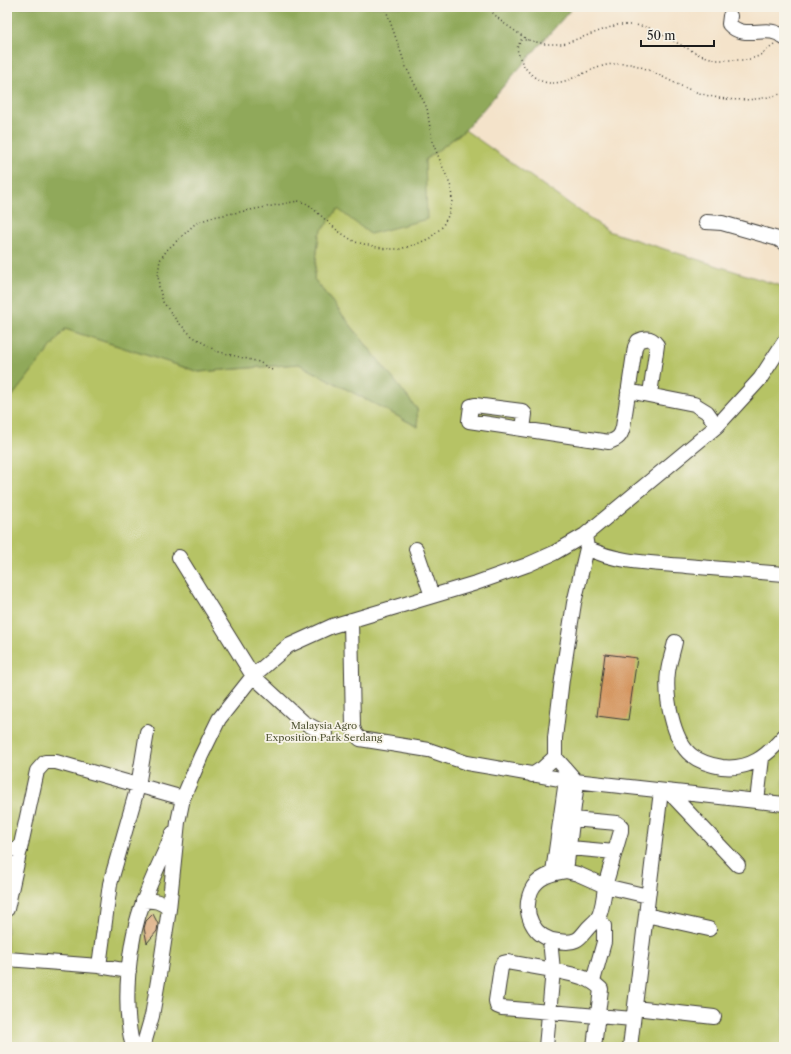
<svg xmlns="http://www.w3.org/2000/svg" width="791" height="1054" font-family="'Libre Caslon Text',serif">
	<rect width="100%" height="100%" fill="#f7f3e8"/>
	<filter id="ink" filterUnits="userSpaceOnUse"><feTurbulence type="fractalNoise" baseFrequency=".025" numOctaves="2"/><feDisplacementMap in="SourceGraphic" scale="8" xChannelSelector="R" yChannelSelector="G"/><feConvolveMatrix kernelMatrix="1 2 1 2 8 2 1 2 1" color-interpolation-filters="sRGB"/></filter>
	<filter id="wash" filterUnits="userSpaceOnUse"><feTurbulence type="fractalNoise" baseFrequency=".012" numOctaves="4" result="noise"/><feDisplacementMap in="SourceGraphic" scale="16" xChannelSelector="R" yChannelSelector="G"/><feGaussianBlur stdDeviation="0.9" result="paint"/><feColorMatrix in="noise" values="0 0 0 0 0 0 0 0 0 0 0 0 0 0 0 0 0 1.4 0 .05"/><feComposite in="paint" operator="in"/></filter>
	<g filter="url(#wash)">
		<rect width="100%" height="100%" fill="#f4e3ca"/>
		<path fill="#b6c365" stroke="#697040" d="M465 130 608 231 784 287V1047H7V403L65 329 199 372 299 364 418 427 417 409 314 279 319 234 338 208 370 233 425 160Z"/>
		<path fill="#90a95a" stroke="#56623b" d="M7 7H573L465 130 425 160 427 219 370 234 338 209 319 234 314 279 417 409 418 427 299 364 199 372 65 329 7 403Z"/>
		<g id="blocks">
			<path fill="#d49661" d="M605 654 637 658 628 720 597 716Z
				M153 914 158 924 157 931 147 943 144 928 146 921Z"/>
		</g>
	</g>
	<g filter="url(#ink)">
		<use href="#blocks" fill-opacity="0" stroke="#3c3a36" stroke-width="1"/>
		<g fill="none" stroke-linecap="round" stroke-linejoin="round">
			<g stroke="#3c3a36" stroke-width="16">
				<path id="minor" d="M730 16 729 24C745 42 769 22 784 38
					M706 222 722 223 778 239 784 243
					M628 391 694 404 707 412 717 426
					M523 429 525 414 522 411 475 405 471 406 469 421 609 442C618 439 621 436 623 427L635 347 638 341C646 337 652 338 657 345L650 394
					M587 548C617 563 653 563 686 566 719 569 751 571 784 574
					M416 549 432 596
					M179 557 253 676 303 722 326 734
					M351 620 353 727 355 733 360 739 429 750 467 763 566 780 784 804
					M675 642C673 652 669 662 668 672 665 695 672 739 691 755 700 762 710 765 722 767 750 770 767 756 784 736
					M532 775 543 768 555 757
					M669 792 738 865
					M757 801 762 758
					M561 818 617 823 621 826V831L605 886 648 896
					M559 847 615 852
					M7 848 20 851
					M566 871 577 782 555 757V738L562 679 574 603 587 548 585 535
					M566 871 578 874 605 886C604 896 603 906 599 916 597 920 592 924 589 927 585 931 581 938 576 940 570 943 564 942 558 941 533 938 522 913 531 891 537 877 552 873 566 871Z
					M553 872 566 780
					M143 901C154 900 161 901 169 909
					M7 909 37 771 45 762H56L183 798
					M646 915 709 929
					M550 940 553 970C572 975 587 975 601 989L594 1047
					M7 959 99 966 129 971
					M99 966 110 884 138 786 147 732
					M593 981 604 942V926L598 917
					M635 1008 714 1017
					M133 1047C122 1005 128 940 144 900 152 878 163 856 173 833
					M143 1047 152 1016 160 969 169 909 178 822 183 798 201 756 219 719 253 676 288 646 332 626 476 583 527 565 554 553 585 535 717 426 760 379 784 342
					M546 1047 553 970 507 962 503 963 501 967 496 1001 497 1006 502 1008 633 1019
					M630 1047 661 791"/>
			</g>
			<path stroke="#3c3a36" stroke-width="1.5" stroke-dasharray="1 3" stroke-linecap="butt" d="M487 7 502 22 528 40
				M774 45 759 56 747 60H718L700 55 649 28 636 25H617L563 44H545L528 40H521L517 48C520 63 529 77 544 82 562 87 581 73 597 68 607 64 618 63 630 64 646 67 660 76 675 83 711 101 745 105 784 93
				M272 370 259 362 216 351 192 336 177 321 163 302 159 287 158 274 160 260 167 250 196 223 213 217 298 201 308 204 338 231 355 242 386 249H400L417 244 430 238 442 227 448 216 452 201 451 187 432 141 427 108 406 67 385 7"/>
			<use href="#minor" stroke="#fff" stroke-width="14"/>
		</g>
	</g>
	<g text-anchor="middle" stroke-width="3.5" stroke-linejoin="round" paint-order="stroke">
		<g font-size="10" fill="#525636" stroke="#f7f3e8">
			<text x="324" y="729">Malaysia Agro<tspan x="324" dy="12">Exposition Park Serdang</tspan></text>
		</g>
	</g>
	<rect width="791" height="1054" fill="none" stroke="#f7f3e8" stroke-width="24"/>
	<path d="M641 40v6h73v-6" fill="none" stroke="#1c1c1c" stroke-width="2"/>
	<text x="647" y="40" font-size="12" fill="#1c1c1c" stroke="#f7f3e8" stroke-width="3" paint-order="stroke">50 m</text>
</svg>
